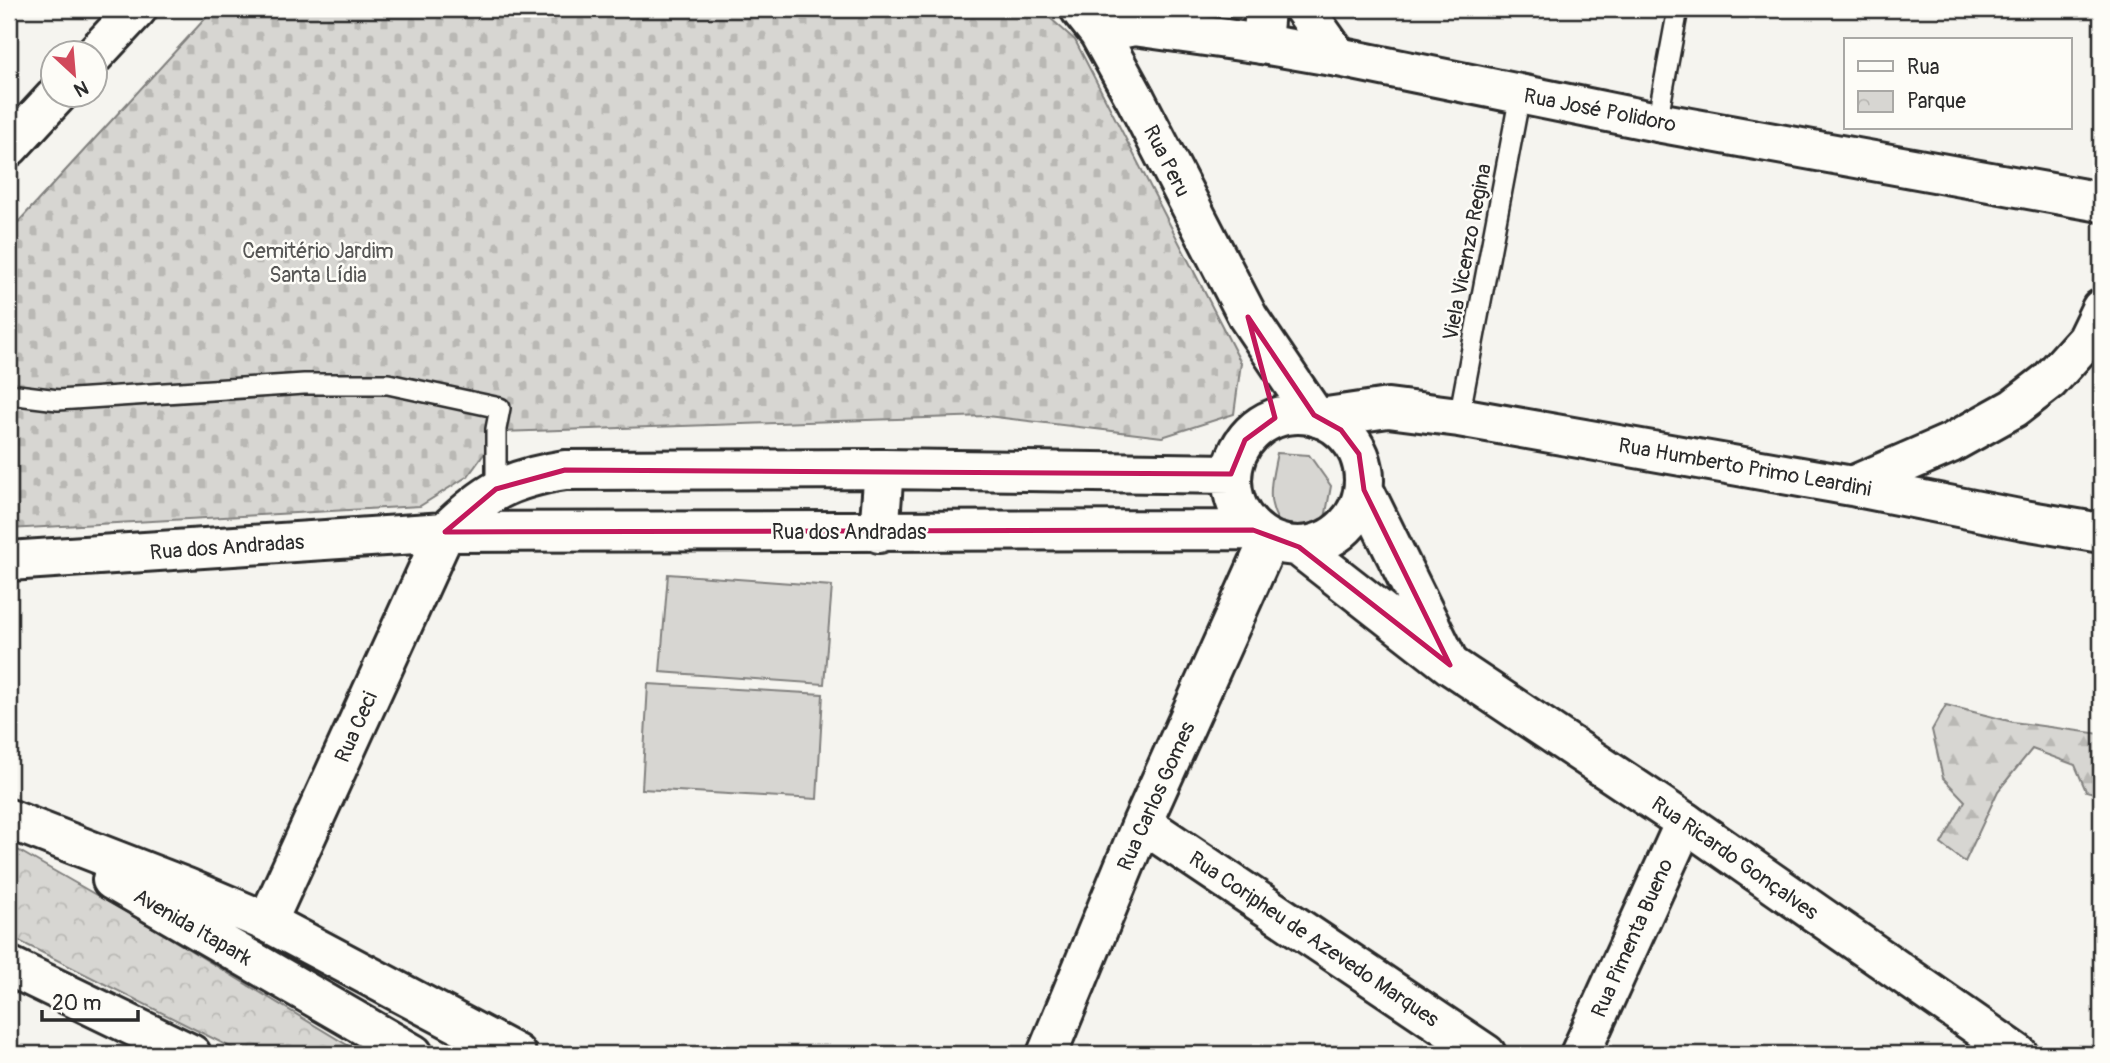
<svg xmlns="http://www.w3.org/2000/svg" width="2110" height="1063" font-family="Pangolin,sans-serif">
	<defs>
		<pattern id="forest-firs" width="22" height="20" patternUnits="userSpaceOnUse" patternTransform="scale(1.75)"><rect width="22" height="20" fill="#d7d6d2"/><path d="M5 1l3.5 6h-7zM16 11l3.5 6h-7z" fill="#b9b8b4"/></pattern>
		<pattern id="cemetery-stones" width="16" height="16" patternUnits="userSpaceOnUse" patternTransform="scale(1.75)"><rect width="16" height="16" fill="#d7d6d2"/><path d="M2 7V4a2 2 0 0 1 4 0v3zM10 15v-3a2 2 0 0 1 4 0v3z" fill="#b9b8b4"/></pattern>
		<pattern id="park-crowns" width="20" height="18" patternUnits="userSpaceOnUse" patternTransform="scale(1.75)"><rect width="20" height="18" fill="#d7d6d2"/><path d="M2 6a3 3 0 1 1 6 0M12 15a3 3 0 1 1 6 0" fill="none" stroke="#b9b8b4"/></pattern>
	</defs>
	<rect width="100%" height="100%" fill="#f5f4ef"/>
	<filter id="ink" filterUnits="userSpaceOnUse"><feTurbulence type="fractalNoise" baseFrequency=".0143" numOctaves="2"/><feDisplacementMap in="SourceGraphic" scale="14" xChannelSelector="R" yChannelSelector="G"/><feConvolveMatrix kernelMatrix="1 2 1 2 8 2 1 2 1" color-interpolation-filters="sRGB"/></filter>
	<g filter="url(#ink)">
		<path fill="#d7d6d2" stroke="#81807e" stroke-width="2" d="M1277 453 1309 455 1331 486 1324 524 1311 544 1297 547C1266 509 1267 500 1277 453Z
			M668 574 832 586 824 684 660 672Z
			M648 684 823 694 817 799 642 789Z"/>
		<path fill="url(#forest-firs)" stroke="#81807e" stroke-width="2" d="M1946 705 2013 722 2101 734V795L2086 791 2075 765 2032 749 1998 791 1965 862 1941 844 1965 801 1943 778 1932 730Z"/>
		<path fill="url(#cemetery-stones)" stroke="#81807e" stroke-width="2" d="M214 9H1040L1075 40 1241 363 1234 414 1162 437 987 416 500 432 468 476 420 506 9 529V232Z"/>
		<path fill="url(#park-crowns)" stroke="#81807e" stroke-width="2" d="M9 845 152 927 362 1054H244L9 936Z"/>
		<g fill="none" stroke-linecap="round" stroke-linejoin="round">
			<g stroke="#2b2b2b" stroke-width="24">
				<path id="lane" d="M1657 122 1678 9
					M9 394 58 400 304 384H388L500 408 496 429V489
					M1459 417 1520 95"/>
			</g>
			<g stroke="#2b2b2b" stroke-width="44">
				<path id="street" d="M1304 9 1338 57
					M1262 44 1265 9
					M94 55 137 9
					M9 147 58 94
					M1320 418 1388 408 1459 417 1852 486 2024 520 2101 533
					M1852 486 1951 443 2014 408 2049 381 2086 340 2101 309
					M1142 823 1486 1054
					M267 922 516 1054
					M1047 1054 1142 823 1269 540
					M1580 1054 1685 822"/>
			</g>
			<g stroke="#2b2b2b" stroke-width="44">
				<path id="secondary" d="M1080 9 1099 33 1136 100 1248 317 1314 415
					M1099 33 1134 26 1262 44 1338 57 1657 122 2101 202
					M1232 480a66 66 0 1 1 132 0a66 66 0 1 1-132 0Z
					M1364 490 1446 657
					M879 533 884 469
					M1299 547 1450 665 1685 822 2018 1054
					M9 561 445 532 1253 530
					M9 819 187 888 267 922 445 532C486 492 508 479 565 470L884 469 1231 474
					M112 880 413 1054
					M9 966 191 1054"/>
			</g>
			<use href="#lane" stroke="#fdfcf7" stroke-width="19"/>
			<use href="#street" stroke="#fdfcf7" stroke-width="38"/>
			<use href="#secondary" stroke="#fdfcf7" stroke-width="38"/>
		</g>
	</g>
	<path fill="none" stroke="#c2185b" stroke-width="5" stroke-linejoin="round" d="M1248 317 1314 415 1341 430 1359 454 1364 490 1450 665 1299 547 1253 530 445 532 496 489 565 470 1231 474 1245 440 1275 418Z"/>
	<g text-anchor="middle" stroke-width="5" stroke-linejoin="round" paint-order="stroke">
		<g font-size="21" fill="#2b2b2b" stroke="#fdfcf7">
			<text transform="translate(1600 110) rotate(11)" y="7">Rua José Polidoro</text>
			<text transform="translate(1167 161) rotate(63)" y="7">Rua Peru</text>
			<text transform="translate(1467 252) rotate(-79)" y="7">Viela Vicenzo Regina</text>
			<text transform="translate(1745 467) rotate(10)" y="7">Rua Humberto Primo Leardini</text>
			<text x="849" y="539">Rua dos Andradas</text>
			<text transform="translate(227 547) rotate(-4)" y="7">Rua dos Andradas</text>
			<text transform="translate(356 727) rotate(-66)" y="7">Rua Ceci</text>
			<text transform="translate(1156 796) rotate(-66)" y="7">Rua Carlos Gomes</text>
			<text transform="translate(1735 858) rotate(35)" y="7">Rua Ricardo Gonçalves</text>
			<text transform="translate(193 927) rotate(30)" y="7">Avenida Itapark</text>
			<text transform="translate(1632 938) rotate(-66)" y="7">Rua Pimenta Bueno</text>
			<text transform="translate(1314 939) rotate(34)" y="7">Rua Coripheu de Azevedo Marques</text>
		</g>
		<g font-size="21" fill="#565655" stroke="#fdfcf7">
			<text x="318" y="258">Cemitério Jardim<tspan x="318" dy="24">Santa Lídia</tspan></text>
		</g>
	</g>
	<rect width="2110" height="1063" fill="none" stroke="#fdfcf7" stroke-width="35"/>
	<rect x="18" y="18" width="2075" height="1028" fill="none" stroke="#2b2b2b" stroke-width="2.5" filter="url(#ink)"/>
	<rect x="1844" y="38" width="228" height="91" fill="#fdfcf7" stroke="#a9a8a5" stroke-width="2"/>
	<rect x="1858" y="61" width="35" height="10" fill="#fdfcf7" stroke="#a9a8a5" stroke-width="2"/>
	<text x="1907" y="74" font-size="21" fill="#2b2b2b">Rua</text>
	<rect x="1858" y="91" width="35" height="21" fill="url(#park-crowns)" stroke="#a9a8a5" stroke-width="2"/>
	<text x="1907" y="108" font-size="21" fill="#2b2b2b">Parque</text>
	<g transform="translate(74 74) rotate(154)"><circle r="33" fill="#fdfcf7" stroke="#a9a8a5" stroke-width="2"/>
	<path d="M0-5L12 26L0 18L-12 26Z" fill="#d1495b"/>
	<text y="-10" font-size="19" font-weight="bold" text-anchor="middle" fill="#2b2b2b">N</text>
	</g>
	<path d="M42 1010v10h96v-10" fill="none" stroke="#2b2b2b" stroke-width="3.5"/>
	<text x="52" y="1010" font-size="21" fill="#2b2b2b" stroke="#fdfcf7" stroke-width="5" paint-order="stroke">20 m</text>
</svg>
